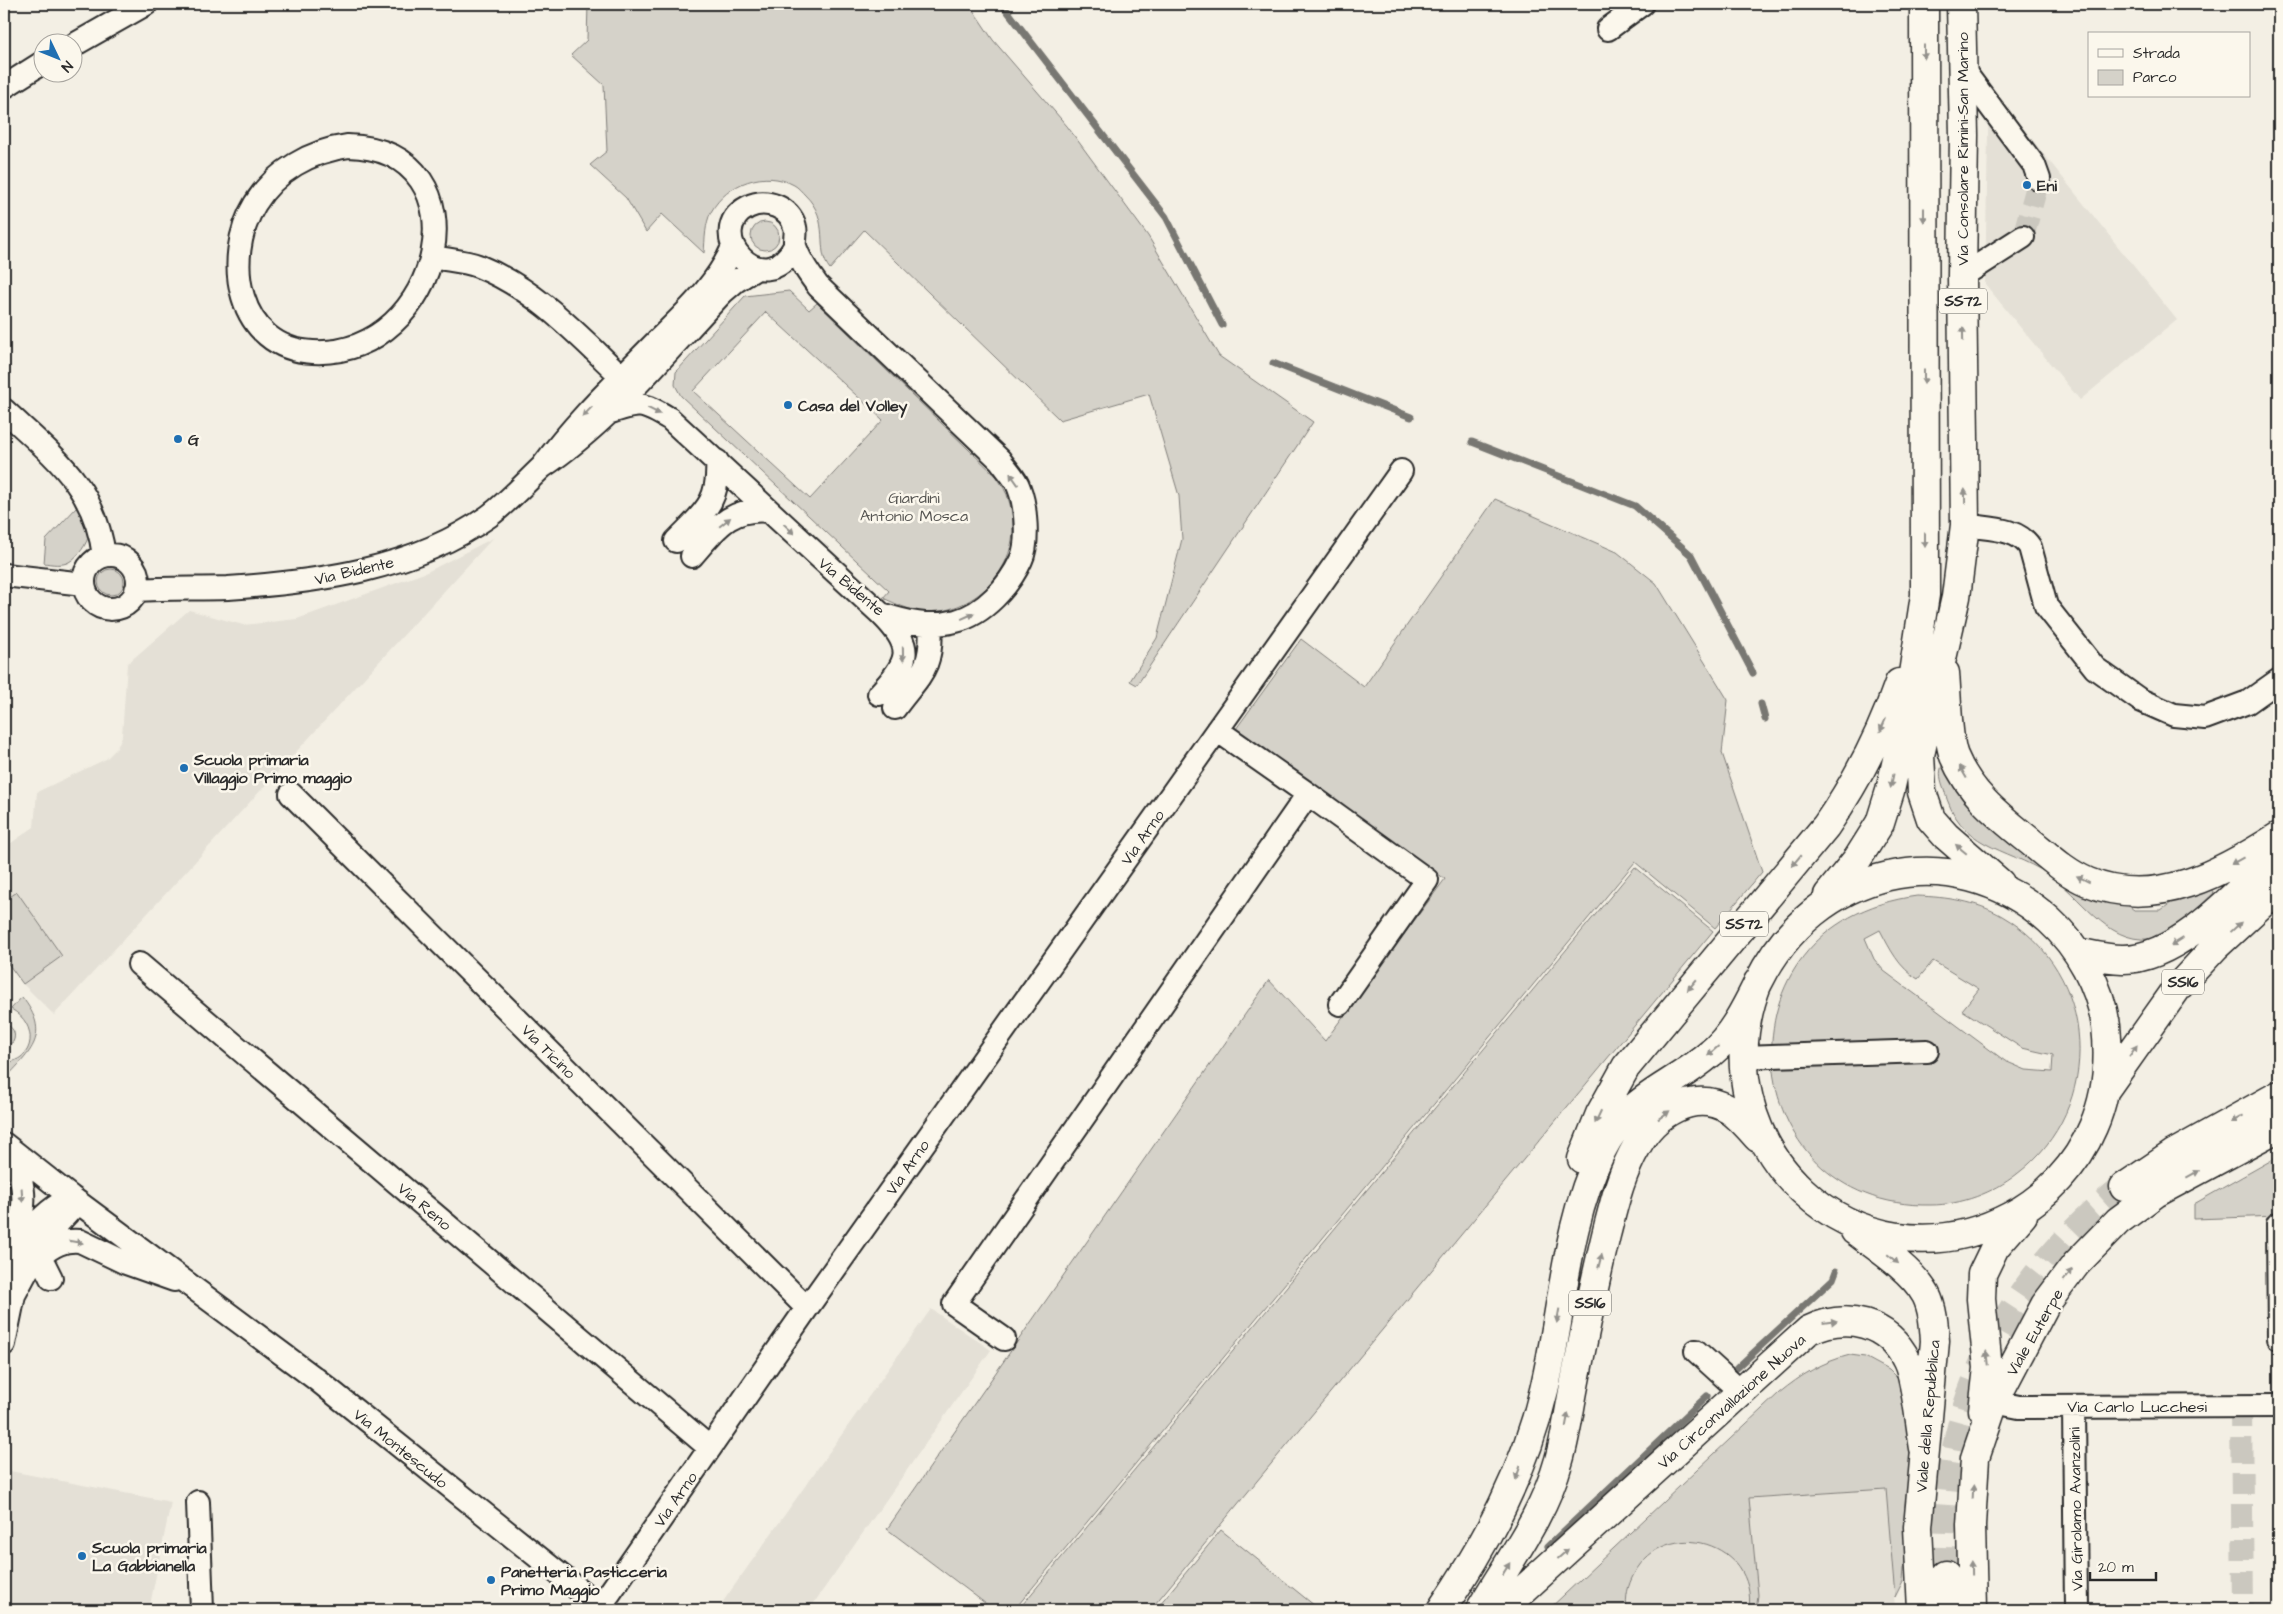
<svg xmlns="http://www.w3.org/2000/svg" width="2283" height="1614" font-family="'Architects Daughter',sans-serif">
	<rect width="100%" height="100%" fill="#f3efe4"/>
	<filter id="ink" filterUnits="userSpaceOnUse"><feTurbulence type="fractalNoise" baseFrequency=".02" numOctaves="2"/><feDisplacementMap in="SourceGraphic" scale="10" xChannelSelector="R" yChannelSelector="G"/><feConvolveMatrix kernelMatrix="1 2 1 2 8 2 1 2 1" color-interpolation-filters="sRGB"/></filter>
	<g filter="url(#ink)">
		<path fill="#e4e0d6" d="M1989 86 2177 320 2080 400 1985 284Z
			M493 538 54 1015 23 984 4 958V848L34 827 37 792 106 759 117 748 122 736 127 664 189 610 243 625 297 619 427 572Z
			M931 1309 991 1350 809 1610H717Z
			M10 1471 171 1502 149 1610H4V1501Z
			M1887 1489 1895 1610H1578L1698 1502Z"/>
		<path fill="#d5d2c9" stroke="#807e7a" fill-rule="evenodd" d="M588 4H969L993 40 1067 126 1148 236 1219 356 1313 422 1137 685 1130 681 1157 638 1182 539 1179 496 1149 394 1060 420 864 230 830 269C814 250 832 221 805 195 802 192 798 187 794 185 765 169 727 183 711 212 705 223 705 240 704 253L662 214 646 232 626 198 590 165 607 151 604 85 571 55 587 40Z
			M751 236a14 14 0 1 1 28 0a14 14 0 1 1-28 0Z
			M789 291 809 310 817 303 997 477C1001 484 1007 492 1009 501 1026 554 988 606 934 612 916 614 899 605 883 598L889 591 681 396 675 385 676 372 745 296ZM766 312 883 420 810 499 693 391Z
			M1495 499 1617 552 1656 583 1728 700 1722 753 1762 872 1715 928 1635 862 1014 1610H994L887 1529 1269 980 1325 1041 1445 879 1236 729 1301 639 1364 687Z
			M77 507 89 533C88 543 78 557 69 562 62 566 51 564 44 563L46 540Z
			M98 582a13 13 0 1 1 26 0a13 13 0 1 1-26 0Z
			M1943 764 2134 910H2161L2178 898 2211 889 2214 893C2198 907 2171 937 2150 939 2105 943 2081 895 2048 874 2004 846 1959 849 1944 789 1941 781 1938 772 1943 764Z
			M1635 867 1713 931 1150 1610H1018Z
			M17 892 62 956 23 984 4 958V901Z
			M1917 896C1947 897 1976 901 2002 916 2099 972 2105 1108 2017 1174 1993 1193 1961 1205 1931 1205 1735 1209 1708 923 1917 896ZM1880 930C1890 949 1899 968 1918 979L1933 961 1979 989 1962 1010 2022 1048 2053 1055 2052 1072 2026 1070 2005 1061 1884 971 1874 959 1865 938Z
			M22 997C52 1035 31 1051 4 1080V1063C36 1061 39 1024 11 1009Z
			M4 1024C13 1026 17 1034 13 1042L4 1047Z
			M2279 1156V1216L2194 1219V1204Z
			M1850 1355 1865 1357 1889 1370 1899 1380 1908 1407 1911 1482 1903 1581 1895 1597 1886 1489 1749 1498 1758 1595 1756 1610H1749C1758 1543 1666 1514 1634 1574 1628 1585 1625 1597 1627 1610H1586L1582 1607 1578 1610H1548L1779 1393C1801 1375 1822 1362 1850 1355Z
			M1221 1530 1320 1610H1155Z"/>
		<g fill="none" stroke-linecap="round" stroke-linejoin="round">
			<path stroke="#787772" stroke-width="7" d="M1002 4 1166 217 1222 325
				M1273 363 1411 417
				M1472 442 1635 506 1691 555 1753 673
				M1761 704 1765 719
				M1737 1368 1833 1279 1836 1271
				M1548 1546 1707 1396"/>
			<path stroke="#cbc8bf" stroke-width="22" stroke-dasharray="22 11" stroke-linecap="butt" d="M2023 237 2039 179
				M2241 1406 2243 1610"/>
			<path stroke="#cbc8bf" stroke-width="28" stroke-dasharray="28 14" stroke-linecap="butt" d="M1946 1575C1947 1541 1947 1506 1952 1472 1968 1355 2034 1260 2124 1187"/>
			<g stroke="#2b2b2b" stroke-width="26">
				<path id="minor" d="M1608 29 1642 4
					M72 46 146 4
					M1961 67 2034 165 2039 179
					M4 87 42 63
					M348 146C490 149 443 358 313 352 237 349 222 258 255 204 275 171 311 151 348 146Z
					M733 247C717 284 688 310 660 338 619 380 577 419 542 467 611 421 665 353 722 293L736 281 757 268
					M433 257C447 260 465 261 478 266 536 289 578 335 622 377
					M1962 276 2023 237
					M4 410C53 456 95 485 104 556
					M608 413C639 402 642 402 670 419L881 614C905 622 930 628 956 621 984 614 1009 586 1021 560 1029 543 1026 506 1019 488 1016 478 1006 469 1000 460L818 286C809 274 801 263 796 249 793 243 797 234 795 227 790 207 766 198 748 207 700 232 763 305 795 246
					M1965 525C1987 529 2017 527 2030 547L2046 606 2095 668 2140 700 2174 715 2205 718 2248 702 2279 680
					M676 541C703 513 720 503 717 461
					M84 582a27 27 0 1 1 54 0a27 27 0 1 1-54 0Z
					M692 556C716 529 729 507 769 511
					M4 575 84 584
					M136 590C167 588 197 589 228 588 318 582 413 570 489 516 508 502 525 483 542 467
					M879 694C910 661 915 648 882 615
					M895 708C919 675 934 669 930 624
					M291 794 807 1308
					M1308 794 1427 880 1340 1004
					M139 964 710 1448
					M1743 1057 1927 1051
					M4 1144 71 1197 316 1379 604 1610
					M10 1149C18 1166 25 1187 23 1206 21 1221 18 1235 18 1250
					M2278 1224 2279 1338
					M51 1278 40 1256C52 1246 64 1239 80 1241L126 1263 174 1280
					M4 1290C18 1250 29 1220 68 1199
					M1004 1339 954 1304 1308 794 1217 730
					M4 1344 14 1295 30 1265 40 1256 42 1245 50 1232 78 1202
					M1696 1351 1741 1392
					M1994 1402 2019 1407 2279 1406
					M2074 1407 2076 1610
					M198 1502 202 1610
					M592 1610 600 1606 609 1594 807 1308 1401 471"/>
			</g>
			<g stroke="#2b2b2b" stroke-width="31">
				<path id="major" d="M1961 4 1964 135 1962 276 1965 525 1956 597 1920 755 1922 792 1931 819 1946 836 2000 883
					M1945 673C1947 694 1947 739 1954 756 1969 792 1996 814 2026 838 2045 853 2064 872 2088 882 2156 910 2223 872 2279 836
					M1828 895 1858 858 1880 823 1890 791 1906 719 1925 595 1924 4
					M2077 952C2092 955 2107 959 2122 959 2179 960 2240 889 2279 852
					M2105 1090 2178 987 2216 946 2279 888
					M1582 1159 1600 1114 1626 1067 1826 826C1857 781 1881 735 1899 683
					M2124 1187 2173 1154 2279 1095
					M1855 1231C1877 1247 1913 1271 1926 1295 1933 1309 1934 1326 1935 1341L1918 1527 1922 1610
					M1983 1410 1988 1368 1981 1299 1982 1274 1995 1247 2023 1215
					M1946 1575V1610
					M1441 1610C1487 1542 1525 1471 1544 1390 1563 1311 1565 1226 1601 1152 1630 1094 1667 1091 1711 1053 1732 1036 1746 1007 1758 983 1814 868 1952 834 2049 920 2079 947 2100 986 2106 1026 2110 1061 2107 1095 2093 1127 2077 1165 2047 1197 2011 1216 1856 1298 1694 1144 1758 982
					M1480 1610C1508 1562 1544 1515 1559 1460 1566 1436 1569 1411 1574 1386 1584 1335 1594 1285 1606 1235 1614 1204 1621 1173 1637 1146 1654 1114 1693 1089 1728 1109 1739 1116 1749 1128 1758 1138
					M1501 1610 1809 1330C1846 1312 1888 1322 1907 1361 1916 1379 1920 1426 1924 1448
					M1973 1610 1971 1525 1975 1458 1994 1402 2045 1305 2076 1264 2118 1221 2156 1193 2279 1127"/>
			</g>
			<use href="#minor" stroke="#fbf7ec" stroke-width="22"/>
			<use href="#major" stroke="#fbf7ec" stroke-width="28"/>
		</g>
		<defs><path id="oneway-solid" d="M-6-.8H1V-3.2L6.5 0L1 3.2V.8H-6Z" transform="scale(1.25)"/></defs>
		<g fill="#93918c">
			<use href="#oneway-solid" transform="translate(1924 52) rotate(90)"/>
			<use href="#oneway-solid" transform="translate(1924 215) rotate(90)"/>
			<use href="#oneway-solid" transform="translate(1963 334) rotate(-91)"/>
			<use href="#oneway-solid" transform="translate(1924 377) rotate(90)"/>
			<use href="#oneway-solid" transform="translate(654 411) rotate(26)"/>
			<use href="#oneway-solid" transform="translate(587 412) rotate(134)"/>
			<use href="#oneway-solid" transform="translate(1014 479) rotate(-125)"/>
			<use href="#oneway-solid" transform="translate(1965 496) rotate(-91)"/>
			<use href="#oneway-solid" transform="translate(725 522) rotate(-39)"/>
			<use href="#oneway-solid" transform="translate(789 529) rotate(43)"/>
			<use href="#oneway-solid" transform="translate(1925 540) rotate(90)"/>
			<use href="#oneway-solid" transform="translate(968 616) rotate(-24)"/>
			<use href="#oneway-solid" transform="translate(903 654) rotate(89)"/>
			<use href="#oneway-solid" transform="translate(1883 725) rotate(114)"/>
			<use href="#oneway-solid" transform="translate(1963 772) rotate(-120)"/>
			<use href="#oneway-solid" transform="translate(1892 781) rotate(102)"/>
			<use href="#oneway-solid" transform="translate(1961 849) rotate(-140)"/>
			<use href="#oneway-solid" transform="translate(1796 861) rotate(130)"/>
			<use href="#oneway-solid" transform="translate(2237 861) rotate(151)"/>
			<use href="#oneway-solid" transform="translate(2083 879) rotate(-154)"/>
			<use href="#oneway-solid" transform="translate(2236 927) rotate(-43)"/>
			<use href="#oneway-solid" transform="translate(2177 942) rotate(148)"/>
			<use href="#oneway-solid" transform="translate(1692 985) rotate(130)"/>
			<use href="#oneway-solid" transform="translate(1713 1051) rotate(138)"/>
			<use href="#oneway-solid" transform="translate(2133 1051) rotate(-55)"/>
			<use href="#oneway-solid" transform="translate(1664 1115) rotate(-36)"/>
			<use href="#oneway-solid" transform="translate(1598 1117) rotate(115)"/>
			<use href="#oneway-solid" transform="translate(2237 1119) rotate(151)"/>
			<use href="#oneway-solid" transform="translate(2193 1174) rotate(-28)"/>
			<use href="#oneway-solid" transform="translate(22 1195) rotate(87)"/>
			<use href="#oneway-solid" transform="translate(76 1242) rotate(9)"/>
			<use href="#oneway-solid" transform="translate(1893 1259) rotate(40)"/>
			<use href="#oneway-solid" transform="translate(1600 1261) rotate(-76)"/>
			<use href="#oneway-solid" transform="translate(2068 1275) rotate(-53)"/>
			<use href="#oneway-solid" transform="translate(1558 1316) rotate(100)"/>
			<use href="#oneway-solid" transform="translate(1830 1322) rotate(-8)"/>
			<use href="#oneway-solid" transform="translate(1987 1358) rotate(-96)"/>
			<use href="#oneway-solid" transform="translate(1567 1420) rotate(-79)"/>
			<use href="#oneway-solid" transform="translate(1518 1473) rotate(109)"/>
			<use href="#oneway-solid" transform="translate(1973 1492) rotate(-87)"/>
			<use href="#oneway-solid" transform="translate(1563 1554) rotate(-42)"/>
			<use href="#oneway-solid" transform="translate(1972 1568) rotate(-91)"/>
			<use href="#oneway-solid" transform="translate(1506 1569) rotate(-58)"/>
		</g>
	</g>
	<g fill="#1f6fb2" stroke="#fbf7ec" stroke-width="2">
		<circle cx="2027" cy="185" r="5"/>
		<circle cx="788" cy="405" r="5"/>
		<circle cx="178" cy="439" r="5"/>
		<circle cx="184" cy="768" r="5"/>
		<circle cx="82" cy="1556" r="5"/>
		<circle cx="491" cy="1580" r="5"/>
	</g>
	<g text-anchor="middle" stroke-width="5" stroke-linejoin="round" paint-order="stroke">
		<g fill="#fbf7ec" stroke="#696865" stroke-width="1">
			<rect x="1939" y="288.5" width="48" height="25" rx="4"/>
			<rect x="1720" y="911.5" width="48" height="25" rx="4"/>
			<rect x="2162" y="969.5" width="42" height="25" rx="4"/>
			<rect x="1569" y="1290.5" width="42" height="25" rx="4"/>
		</g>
		<g font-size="15" font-weight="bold" fill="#2b2b2b">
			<text x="1963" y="306">SS72</text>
			<text x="1744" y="929">SS72</text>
			<text x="2183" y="987">SS16</text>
			<text x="1590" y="1308">SS16</text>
		</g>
		<g font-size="16" fill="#2b2b2b" stroke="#fbf7ec">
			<text transform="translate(1962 149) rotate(-90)" y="6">Via Consolare Rimini-San Marino</text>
			<text transform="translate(354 570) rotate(-13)" y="6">Via Bidente</text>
			<text transform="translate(852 586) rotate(40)" y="6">Via Bidente</text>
			<text transform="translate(1142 837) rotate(-55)" y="6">Via Arno</text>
			<text transform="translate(549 1051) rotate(45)" y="6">Via Ticino</text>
			<text transform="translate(907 1167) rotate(-55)" y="6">Via Arno</text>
			<text transform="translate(425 1206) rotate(40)" y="6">Via Reno</text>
			<text transform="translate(2034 1332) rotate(-60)" y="6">Viale Euterpe</text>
			<text transform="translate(1731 1401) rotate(-42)" y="6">Via Circonvallazione Nuova</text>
			<text x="2137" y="1412">Via Carlo Lucchesi</text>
			<text transform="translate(1927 1416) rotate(-85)" y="6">Viale della Repubblica</text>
			<text transform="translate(401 1448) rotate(39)" y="6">Via Montescudo</text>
			<text transform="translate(675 1499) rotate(-55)" y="6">Via Arno</text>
			<text transform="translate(2075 1509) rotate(-91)" y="6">Via Girolamo Avanzolini</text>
		</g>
		<g font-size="16" font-weight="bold" fill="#2b2b2b" stroke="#fbf7ec" text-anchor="start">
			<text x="2037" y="191">Eni</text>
			<text x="798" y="411">Casa del Volley</text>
			<text x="188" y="445">G</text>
			<text x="194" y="765">Scuola primaria<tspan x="194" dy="18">Villaggio Primo maggio</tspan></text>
			<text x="92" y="1553">Scuola primaria<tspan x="92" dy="18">La Gabbianella</tspan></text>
			<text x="501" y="1577">Panetteria Pasticceria<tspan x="501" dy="18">Primo Maggio</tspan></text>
		</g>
		<g font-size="16" fill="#565552" stroke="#fbf7ec">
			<text x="914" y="503">Giardini<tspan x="914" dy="18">Antonio Mosca</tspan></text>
		</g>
	</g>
	<rect width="2283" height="1614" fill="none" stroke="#fbf7ec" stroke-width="20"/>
	<rect x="10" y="10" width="2263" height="1594" fill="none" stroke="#2b2b2b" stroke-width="2" filter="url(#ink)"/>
	<rect x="2088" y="32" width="162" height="65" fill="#fbf7ec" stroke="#a8a59f"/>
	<rect x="2098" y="49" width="25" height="8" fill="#fbf7ec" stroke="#a8a59f"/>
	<text x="2133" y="58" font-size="15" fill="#2b2b2b">Strada</text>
	<rect x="2098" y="70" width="25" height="15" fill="#d5d2c9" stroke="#a8a59f"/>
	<text x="2133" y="82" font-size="15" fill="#2b2b2b">Parco</text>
	<g transform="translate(58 58) rotate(133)"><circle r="24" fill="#fbf7ec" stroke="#a8a59f"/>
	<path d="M0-4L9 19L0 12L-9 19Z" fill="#1f6fb2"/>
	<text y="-8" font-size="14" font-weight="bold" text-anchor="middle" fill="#2b2b2b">N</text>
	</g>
	<path d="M2090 1572v8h66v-8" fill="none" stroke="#2b2b2b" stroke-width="2.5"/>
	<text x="2098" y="1572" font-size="15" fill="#2b2b2b" stroke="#fbf7ec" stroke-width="4" paint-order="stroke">20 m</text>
</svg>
